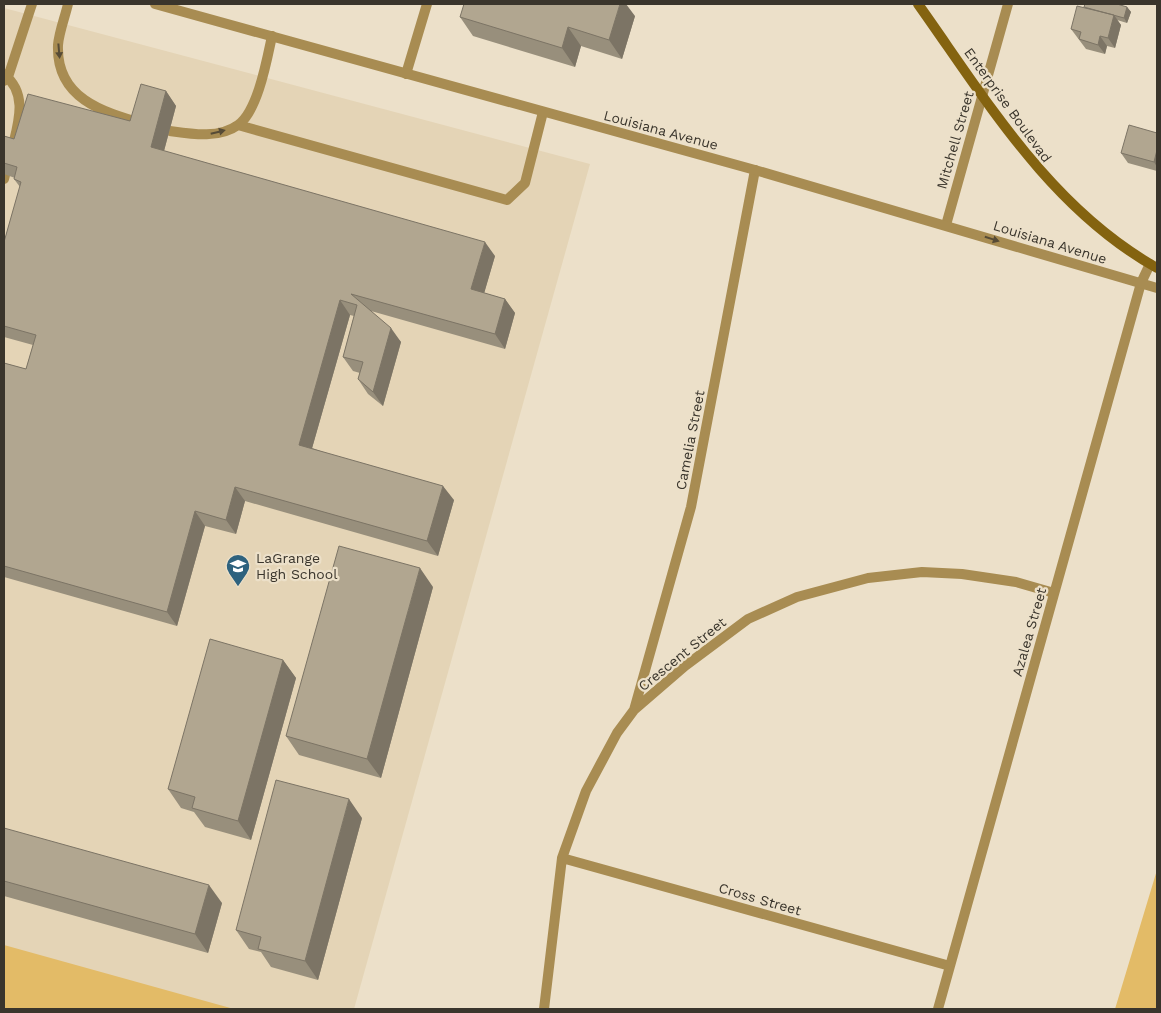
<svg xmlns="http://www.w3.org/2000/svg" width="1161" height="1013" font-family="'Work Sans',sans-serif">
	<rect width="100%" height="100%" fill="#ece0c9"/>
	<path fill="#e4d4b6" d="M4 8 590 164 354 1009H4Z"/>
	<path fill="#e3bb67" d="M1157 870V1009H1115Z
		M4 945 234 1009H4Z"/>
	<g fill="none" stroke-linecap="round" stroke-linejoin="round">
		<path stroke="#a88c52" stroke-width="10" d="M68 4C65 17 59 32 58 45 56 98 102 112 144 124
			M4 74C26 92 20 117 14 141
			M4 81 8 77 32 4
			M238 125 507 200 525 183 543 112
			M170 131C191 134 219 139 238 125 258 111 267 59 272 36
			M4 179 5 175"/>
		<path stroke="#a88c52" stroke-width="10" d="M406 74 427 4
			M946 225 1008 4
			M634 710 691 507 755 170
			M562 858 950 966
			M544 1009 562 858 586 791 617 733 634 710 685 666 748 619 797 597 868 578 922 572 962 574 1016 582 1054 593
			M938 1009 1141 283 1150 264"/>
		<path stroke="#a88c52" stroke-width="10" d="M155 4 755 170 1157 288"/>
		<path stroke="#846310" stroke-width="10" d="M918 4C987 101 1050 208 1157 268"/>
	</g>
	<path fill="#988f7c" d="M1127 7 1131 12 1127 23 1117 20 1121 25 1115 48 1107 46 1105 54 1086 49 1071 29 1085 8Z
		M635 16 622 59 581 46 575 67 473 36 460 17Z
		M166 91 176 106 164 151 495 256 484 293 505 299 515 313 505 349 371 311 401 342 383 406 368 394 358 379 360 373 353 371 343 357 354 316 350 315 312 448 454 500 438 556 245 501 236 534 205 526 177 626 4 577V363L26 369 33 345 4 337V242L20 187 14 179 15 178 4 174V136L14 139 130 121Z
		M1157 133V171L1128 163 1121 153Z
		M433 587 381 778 299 755 286 736Z
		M283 660 296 678 251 840 205 827 194 812 181 808 168 789Z
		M362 818 318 980 271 967 261 952 249 949 236 930Z
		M4 828 222 903 208 953 4 896Z"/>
	<path fill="#7c7465" d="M620 4H626L635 16 622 59 609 40Z
		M1127 7 1131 12 1127 23 1124 18Z
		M1114 15 1121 25 1115 48 1108 38Z
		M568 27 581 46 575 67 562 48Z
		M1100 36 1107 46 1105 54 1098 45Z
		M166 91 176 106 161 162 151 147Z
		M1157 150V167L1154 162Z
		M485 242 495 256 481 304 471 289Z
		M505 299 515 313 505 349 495 334Z
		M340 300 350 315 309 459 299 445Z
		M391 328 401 342 383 406 373 392Z
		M443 486 454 500 438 556 427 541Z
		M235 487 245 501 236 534 226 520Z
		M195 511 205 526 177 626 167 612Z
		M420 568 433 587 381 778 367 759Z
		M283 660 296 678 251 840 238 821Z
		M349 799 362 818 318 980 305 961Z
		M209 885 222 903 208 953 195 934Z"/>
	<path fill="#b1a690" stroke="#7c7465" d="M464 4H620L609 40 568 27 562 48 460 17Z
		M1085 4H1117L1127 7 1124 18 1084 7Z
		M1077 6 1114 15 1108 38 1100 36 1098 45 1079 39 1081 32 1071 29Z
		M141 84 166 91 151 147 485 242 471 289 505 299 495 334 351 294 391 328 373 392 358 379 363 362 343 357 357 305 340 300 299 445 443 486 427 541 235 487 226 520 195 511 167 612 4 566V363L26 369 36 335 4 326V242L21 182 14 179 17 167 4 163V136L14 139 28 94 130 121Z
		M1129 125 1157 133V150L1154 162 1121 153Z
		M339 546 420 568 367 759 286 736Z
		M210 639 283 660 238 821 192 808 195 797 168 789Z
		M276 780 349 799 305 961 258 949 261 937 236 930Z
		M4 828 209 885 195 934 4 881Z"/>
	<defs><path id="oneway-solid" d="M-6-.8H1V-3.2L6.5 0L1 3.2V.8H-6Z" transform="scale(1.25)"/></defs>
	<g fill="#564b36">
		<use href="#oneway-solid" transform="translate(59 51) rotate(85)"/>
		<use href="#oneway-solid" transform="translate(218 132) rotate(-14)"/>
		<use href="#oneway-solid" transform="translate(992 239) rotate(17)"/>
	</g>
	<defs>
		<g id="school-pin" transform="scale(1.25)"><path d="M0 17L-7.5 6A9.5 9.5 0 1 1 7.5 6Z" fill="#2e627e" stroke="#ece0c9"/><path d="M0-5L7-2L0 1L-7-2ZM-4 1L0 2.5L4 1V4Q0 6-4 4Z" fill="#fff"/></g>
	</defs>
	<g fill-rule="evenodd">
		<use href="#school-pin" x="238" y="566"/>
	</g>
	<g text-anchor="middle" stroke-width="4.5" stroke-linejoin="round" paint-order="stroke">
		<g font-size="14" fill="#3a352c" stroke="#ece0c9">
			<text transform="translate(1008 105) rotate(54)" y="5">Enterprise Boulevad</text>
			<text transform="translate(661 130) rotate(15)" y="5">Louisiana Avenue</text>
			<text transform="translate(955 140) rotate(-74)" y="5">Mitchell Street</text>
			<text transform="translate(1050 242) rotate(17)" y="5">Louisiana Avenue</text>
			<text transform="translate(690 440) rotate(-79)" y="5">Camelia Street</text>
			<text transform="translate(1029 632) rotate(-74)" y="5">Azalea Street</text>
			<text transform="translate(682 654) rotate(-39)" y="5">Crescent Street</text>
			<text transform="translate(760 899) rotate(16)" y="5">Cross Street</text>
		</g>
		<g font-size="14" fill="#3a352c" stroke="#ece0c9" text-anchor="start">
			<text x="256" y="563">LaGrange<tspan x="256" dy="16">High School</tspan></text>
		</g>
	</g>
	<rect width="1161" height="1013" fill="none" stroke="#3a352c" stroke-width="10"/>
</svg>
